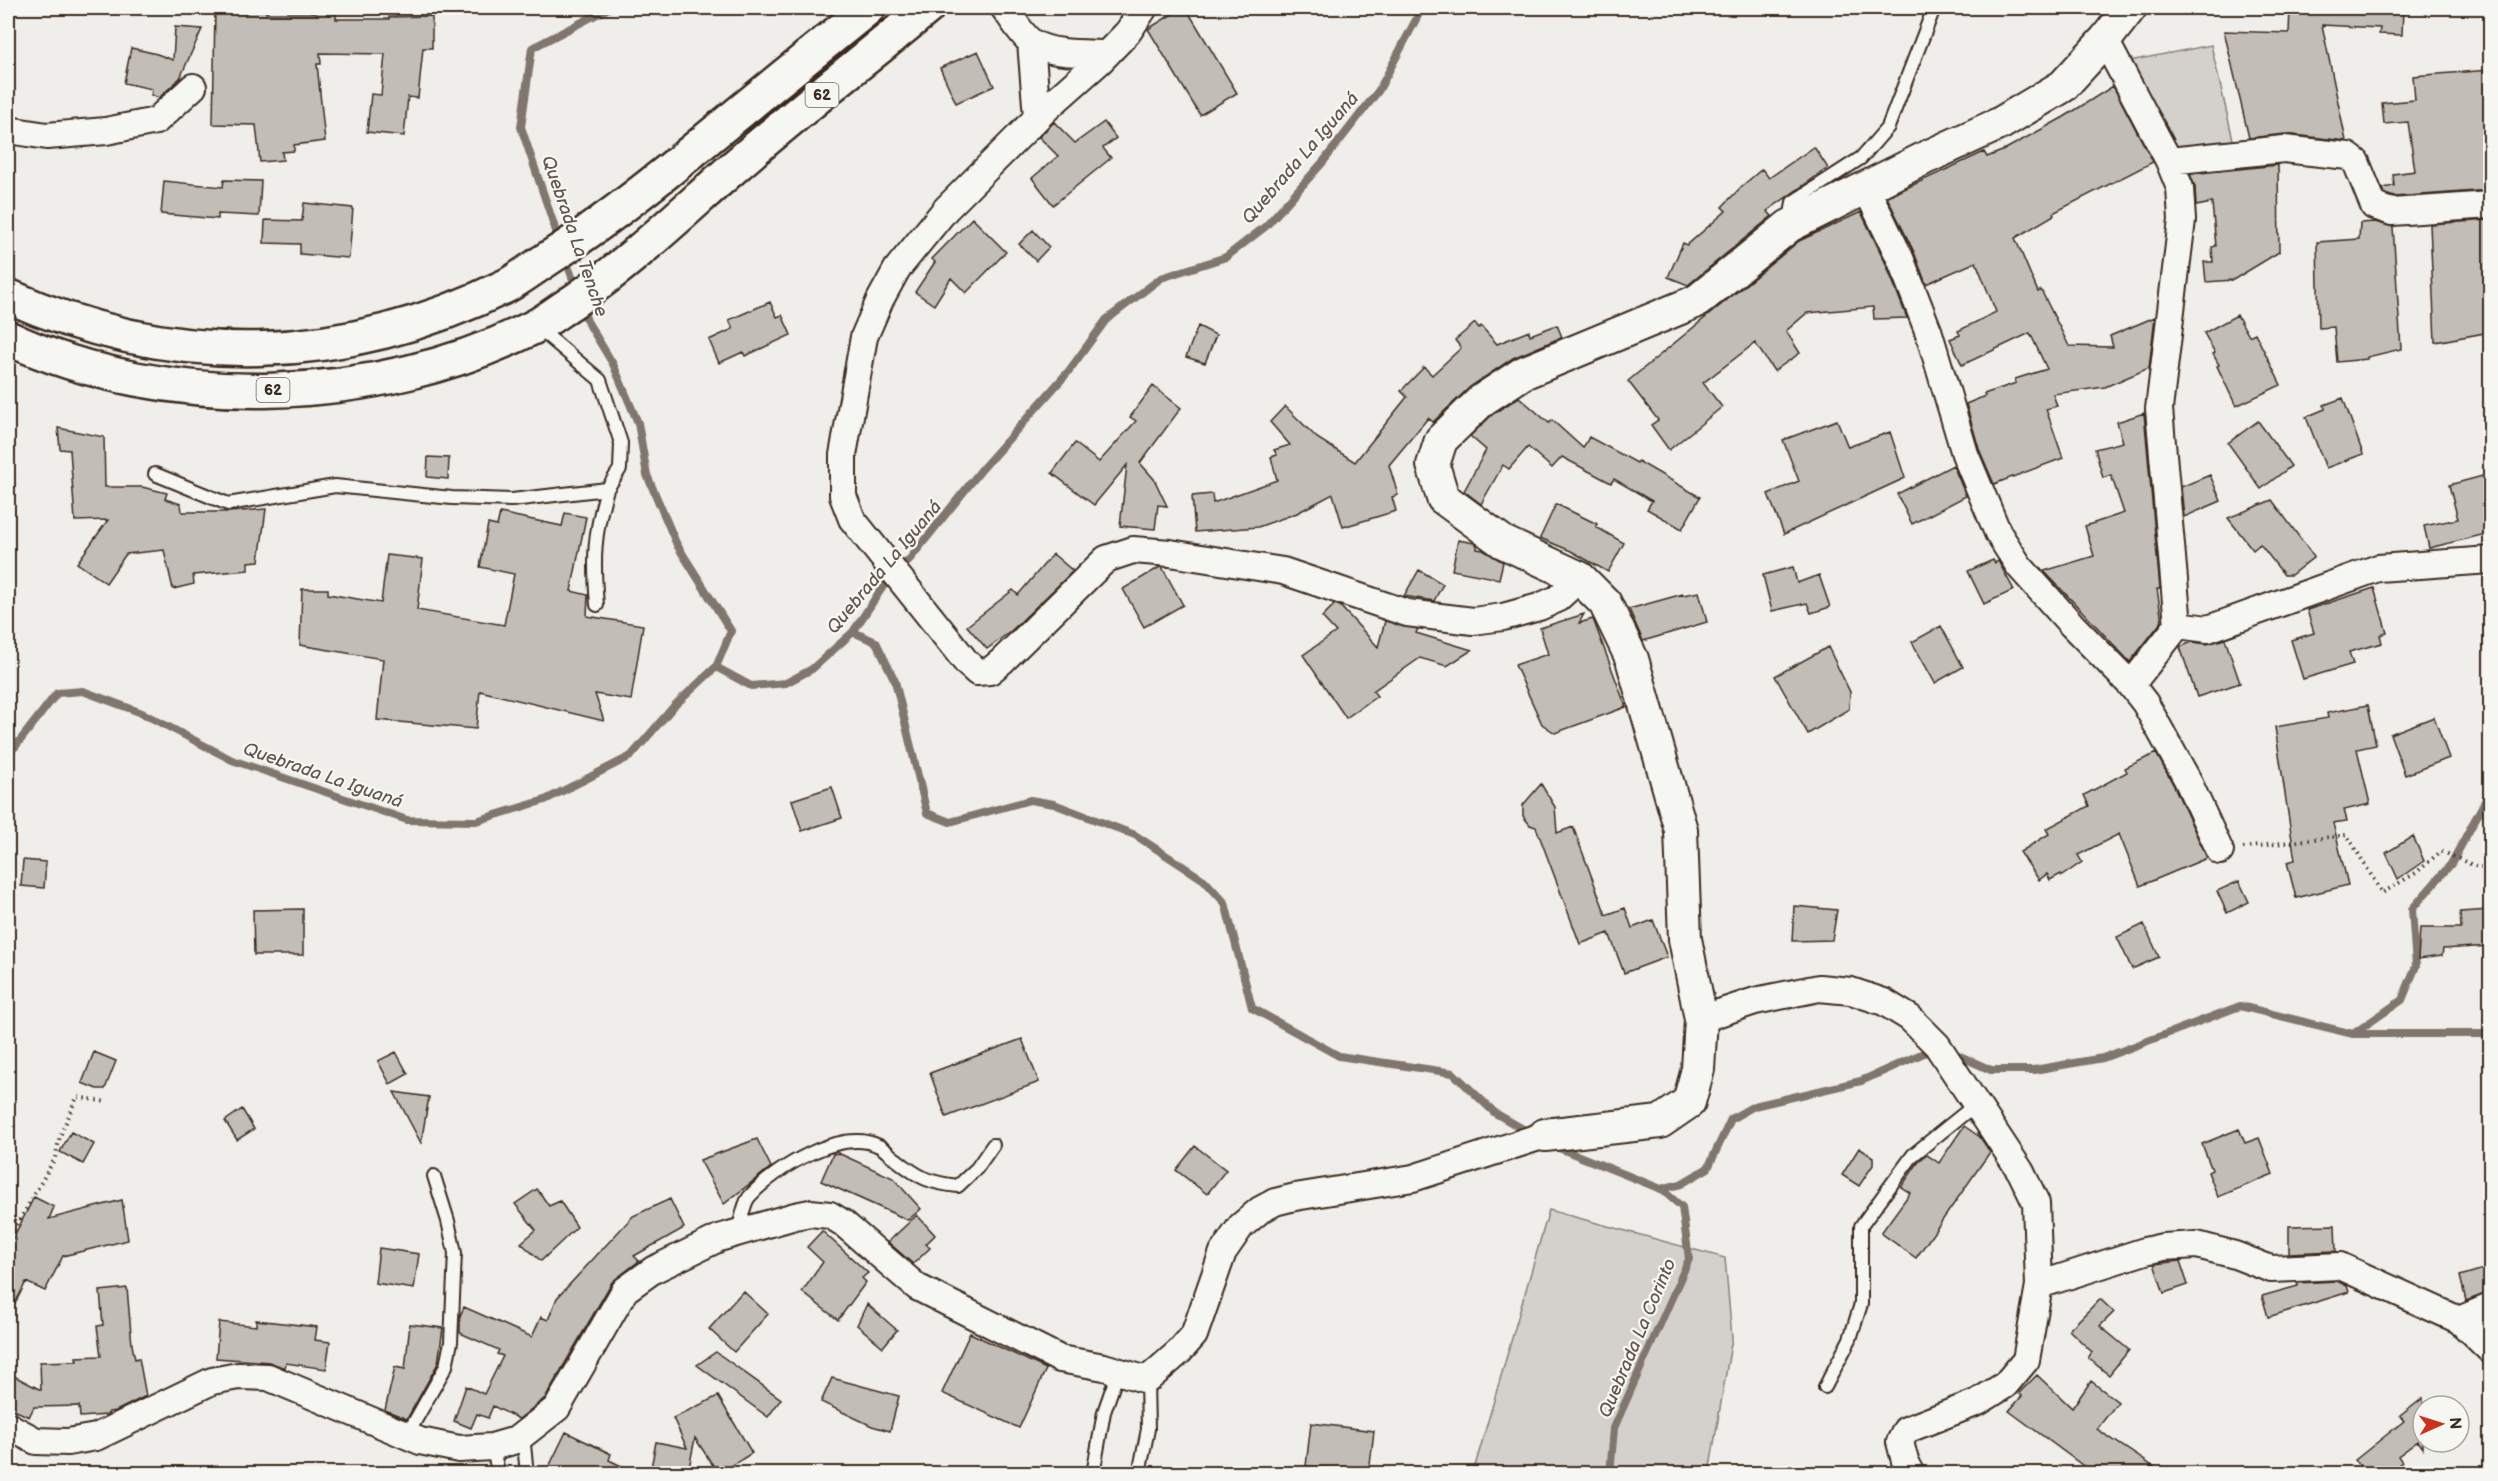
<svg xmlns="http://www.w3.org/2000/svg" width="2498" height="1481" font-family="'Balsamiq Sans',sans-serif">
	<rect width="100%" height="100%" fill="#efeeea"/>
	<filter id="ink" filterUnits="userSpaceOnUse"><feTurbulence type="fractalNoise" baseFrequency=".0167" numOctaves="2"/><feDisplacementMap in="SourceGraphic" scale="12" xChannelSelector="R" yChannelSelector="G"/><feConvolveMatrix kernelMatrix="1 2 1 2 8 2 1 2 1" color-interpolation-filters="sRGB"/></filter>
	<g filter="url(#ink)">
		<path fill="#d4d1cc" stroke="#887e75" stroke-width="1.5" d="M2211 45 2234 144 2176 154 2129 61Z
			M1549 1210 1725 1258 1732 1338 1709 1473H1473Z"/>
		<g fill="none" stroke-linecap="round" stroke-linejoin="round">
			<path stroke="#81766d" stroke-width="8" d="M560 243 521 127 532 48 609 8
				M565 257 577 291
				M581 305 587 321 613 364 638 423 647 475 677 545 731 631 716 667
				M853 632 876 642 895 681 927 813 950 822 1030 800 1054 804 1135 835 1204 880 1225 903 1252 1008 1339 1056 1453 1073 1495 1113 1530 1133
				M8 752 15 747 57 693 83 691 142 713 232 760 407 820 476 821 545 800 631 756 674 706 716 667 751 686 786 683 812 669 853 632 886 582 909 560 982 469 1068 372 1106 320 1161 278 1226 257 1266 226 1323 162 1379 90 1422 8
				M2354 1034H2490
				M1953 1053 1991 1070H2034L2103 1058 2240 1006 2353 1034 2402 1000 2416 966 2412 909 2451 864 2490 792
				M1554 1146 1661 1189 1681 1184 1708 1168 1731 1119 1754 1106 1861 1081 1926 1052 1935 1051
				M1610 1474 1614 1428 1689 1259 1682 1207 1661 1189"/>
		</g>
		<path fill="#c2bdb7" stroke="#3b2a1e" stroke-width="1.5" d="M247 8 266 9V13H316L317 8H336V19H389V17L432 16V48H423L418 98 408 97 404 136 367 132 371 94 381 95 385 54 320 53 321 64H317L325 141 294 145V151L282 152 283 160 260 162 256 125 213 124 215 11 247 13Z
			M1182 8H1186L1237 93 1200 115 1148 29Z
			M2290 8H2403L2402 35 2379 34 2380 28 2322 25 2346 141 2285 134 2249 138 2224 31 2289 33Z
			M175 27 202 29 180 78 159 98 151 95 152 89 124 83 131 48 157 54 173 60Z
			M978 51 994 86 956 103 940 68Z
			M2490 70V190L2394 197 2385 194 2383 188 2394 186 2393 174 2415 171 2408 122 2384 124 2382 103 2415 100 2413 76Z
			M2113 86 2153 162 2053 213 2054 215 2015 238 2038 292 2041 290 2069 346 2113 347 2110 336 2155 317 2149 368 2105 387 2053 394 2057 406 2046 409 2063 458 1994 484 1979 449 1966 404 1985 396 1984 394 2016 383 2015 379 2047 369 2030 333 1962 365 1950 339 1960 335 1958 331 1996 312 1976 262 1926 284 1914 252 1887 197 1984 152 1987 157 2002 151 2064 117Z
			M1054 122 1075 143 1104 122 1116 138 1103 148 1111 158 1053 205 1032 178 1058 156 1039 137Z
			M1814 147 1828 168 1767 211 1772 216 1688 285 1668 277 1683 243 1687 245 1726 211 1722 207 1742 186 1762 169 1769 178Z
			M2278 165 2279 252 2233 280 2206 282 2204 262H2213L2212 247 2216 246 2212 203 2196 206 2195 187 2190 174Z
			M224 180 261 181 259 216 218 214V219L161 214 164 181 223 187Z
			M304 203 353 208 349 258 300 254V244L264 243 265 220 302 221Z
			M1861 212 1886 264 1907 318 1874 319 1873 307 1807 313 1786 331 1800 353 1774 371 1755 343 1703 383 1722 407 1669 450 1651 425 1658 420 1628 381 1799 241Z
			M972 218 1006 252 966 293 951 278 934 305 915 292 935 262 932 259Z
			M2490 220V332L2435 342 2430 224Z
			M2375 222 2393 227 2401 349 2367 357V359L2337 362 2334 327 2319 328 2317 242 2359 239 2360 223Z
			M1033 230 1049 247 1036 261 1019 244Z
			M770 302 777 317 782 315 791 335 745 356 743 352 719 363 709 340 733 329 729 320Z
			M2237 315 2249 336 2255 333 2281 385 2236 406 2217 366 2219 365 2213 354 2215 353 2204 333Z
			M1475 323 1479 328 1481 326 1497 344 1529 331 1530 335 1557 325 1562 337 1513 358 1470 387 1433 422 1428 418 1389 465 1398 495 1392 497 1396 511 1343 527 1333 494 1297 513 1258 527 1195 532 1192 496 1212 494 1213 503 1277 480 1271 457 1277 455 1274 450 1290 445 1270 422 1285 406 1317 438 1355 462 1407 397 1401 391 1424 367 1432 375 1461 348 1455 340Z
			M1198 326 1216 335 1205 363 1186 357Z
			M1153 386 1181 408 1140 463 1154 479 1167 506 1158 505 1155 529 1120 526 1127 465 1094 505 1052 473 1075 443 1099 462 1136 421 1130 417Z
			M1519 397 1549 423 1552 420 1583 448 1589 437 1637 463 1638 461 1700 497 1682 529 1647 509 1652 501 1614 479 1611 483 1562 457 1552 468 1528 447 1509 469 1503 465 1481 504 1464 491 1486 450 1470 436 1493 414Z
			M2343 398 2363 454 2326 468 2306 417 2325 409 2324 405Z
			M2144 413 2160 589H2157L2162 621 2130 662 2044 571 2094 556 2085 526 2124 513 2111 475 2103 478 2095 449 2123 442 2117 422Z
			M1837 420 1848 447 1890 432 1905 478 1784 534 1768 494 1799 481 1783 440Z
			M2258 421 2291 466 2261 489 2228 443Z
			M58 428 104 437 105 487H142L167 493 165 499 181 504 182 512H229L266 509 259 561 248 562V570L193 575 194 584 173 589 164 550 126 554 106 583 77 563 108 520 75 521 70 450 60 449Z
			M428 457 449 458 448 479 427 477Z
			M1953 465 1966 496 1912 524 1897 494Z
			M2490 474V533L2429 548 2424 526 2458 519 2449 485Z
			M2210 475 2221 501 2184 517 2181 487Z
			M2272 500 2314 557 2291 575H2284L2260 544 2253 550 2228 518Z
			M1556 504 1597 524 1596 527 1624 543 1608 572 1571 551 1540 538Z
			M500 513 562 526 565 513 586 517 571 591 588 595 587 616 643 625 631 700 595 694 604 721 480 691 476 729 377 720 383 659 300 645 302 589H328V594L381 603 387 555 423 559 417 610 504 625 514 574 480 567 488 524 497 526Z
			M1458 540 1474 543 1477 545V549L1483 550 1503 562 1499 579 1452 570Z
			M1053 554 1073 571 1011 631 987 649 967 626 1013 590 1018 595Z
			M1993 560 1995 563 1998 561 2014 590 1984 604 1968 571Z
			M1160 567H1162L1183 605 1144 627 1123 589Z
			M1793 567 1797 583 1819 575 1830 607 1811 613 1807 603 1772 611 1763 575Z
			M1419 570 1443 584 1434 601 1404 596Z
			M2374 588 2387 633 2380 635 2382 643 2349 652 2353 664 2303 679 2291 640 2314 633 2307 610Z
			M1699 592 1707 622 1643 641 1629 609 1683 594V595Z
			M1335 604 1340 606 1378 647 1385 621 1418 629 1416 633 1472 650 1447 666 1420 658 1373 691 1377 696 1346 718 1303 655 1336 632 1322 617Z
			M1584 614 1579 623 1593 619 1626 707 1555 733 1542 724 1515 665 1548 654 1540 628Z
			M1941 626 1963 667 1935 683 1912 642Z
			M2225 639 2240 683 2197 697 2180 647 2192 642 2207 644Z
			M1828 647 1850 692 1849 709 1808 734 1775 676Z
			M2368 705 2376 745 2357 749 2370 804 2344 810 2347 821 2333 823 2348 885 2296 898 2287 862 2295 860 2275 727 2328 718 2327 713Z
			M2434 717 2449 758 2405 775 2390 734Z
			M2156 753 2174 786 2207 858 2140 886 2119 834 2078 855 2082 862 2062 876 2061 874 2050 880 2047 874 2039 880 2020 852 2049 834 2046 829 2089 806 2084 795 2127 772 2125 768Z
			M1541 784 1555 807 1557 833 1573 827 1606 915 1625 908 1632 928 1653 920 1667 957 1624 973 1609 933 1580 944 1536 827 1530 825 1523 816V805Z
			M832 787 842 818 802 831 792 800Z
			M2413 836 2424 861 2398 879 2386 853Z
			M23 860 46 862 44 888 21 886Z
			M2239 881 2249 902 2227 913 2217 891Z
			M1794 906 1837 910 1832 940 1792 941Z
			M303 909V955H254L253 910Z
			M2490 910V946L2443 949 2442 956 2418 959 2420 928H2461L2460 912Z
			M2144 924 2159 957 2132 969 2117 937Z
			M1022 1039 1039 1082 946 1117 930 1073Z
			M94 1052 116 1061 105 1089H97L82 1083Z
			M396 1052 408 1074 390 1084 378 1061Z
			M394 1092 429 1097 421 1143Z
			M242 1109 254 1129 237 1140 225 1121Z
			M1964 1126 1980 1137 1990 1152 1916 1258 1881 1233 1910 1193 1901 1187 1920 1160 1927 1155 1939 1163Z
			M2239 1129 2245 1143 2259 1138 2273 1174 2218 1197 2208 1172 2212 1170 2202 1144Z
			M71 1132 94 1144 83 1164 60 1152Z
			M757 1139 771 1167 724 1204 700 1160Z
			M1195 1146 1226 1170 1207 1194 1176 1170Z
			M1859 1148 1873 1157V1165L1859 1186 1842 1175Z
			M838 1153 893 1178 921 1209 908 1220 821 1181 833 1154Z
			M537 1189 549 1206 560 1201 577 1227 541 1261 521 1243 536 1230 515 1204Z
			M34 1197 54 1207 49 1219 122 1200 128 1240 63 1256 45 1291 26 1282 8 1317V1248Z
			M670 1199 684 1228 634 1256 639 1261 612 1282 545 1398 519 1419 493 1406 488 1418 477 1414 471 1428 454 1421 466 1386 484 1394 503 1356 497 1354 499 1350 460 1333V1316L464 1307 532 1337 541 1317 548 1320 557 1298 633 1216Z
			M917 1215 935 1235 926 1244 930 1248 913 1264 888 1242Z
			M2335 1225 2336 1251 2289 1253V1226Z
			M822 1231 868 1273 862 1278 866 1282 838 1320 802 1292 823 1262 807 1247Z
			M379 1248 419 1254 414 1289 375 1283Z
			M2180 1261 2188 1285 2164 1293 2154 1264Z
			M2490 1267V1292L2466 1301 2460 1276Z
			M2337 1281 2347 1286 2349 1292 2268 1317 2262 1296 2298 1286 2297 1283Z
			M127 1288 132 1345 135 1359 139 1358 146 1396 116 1411 109 1412 107 1415 80 1417 79 1406 34 1407 29 1417 8 1407V1373L41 1390 40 1362 77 1361 76 1357 101 1356 97 1326 103 1325 100 1291Z
			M743 1291 768 1314 734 1352 709 1329Z
			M2100 1299 2114 1312 2100 1326 2129 1350 2109 1375 2088 1358 2092 1352 2069 1330Z
			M867 1304 897 1330 883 1347 857 1325Z
			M256 1320 317 1327 315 1340 330 1342 326 1369 286 1363 285 1368 269 1362 216 1358 219 1322 256 1326Z
			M410 1324 443 1328 438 1363 407 1419 385 1410 395 1367 405 1369Z
			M970 1333 1046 1369 1019 1428 942 1393Z
			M716 1352 781 1399 768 1417 697 1365Z
			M2037 1375 2072 1408 2091 1381 2118 1402 2097 1429 2163 1473H2093L2009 1411 2022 1396 2019 1393Z
			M832 1378 899 1396 890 1431 872 1426 821 1402Z
			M718 1396 752 1453 725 1470 723 1465 716 1470 695 1438 688 1473H650L656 1442 687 1448 673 1418Z
			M2423 1398V1448L2418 1441 2398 1456 2402 1462 2388 1473H2366L2355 1460 2404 1421 2400 1416Z
			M1311 1423 1374 1431 1369 1473 1306 1466Z
			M566 1432 611 1454 609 1460 636 1473H546Z"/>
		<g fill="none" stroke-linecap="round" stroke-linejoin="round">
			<g stroke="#3b2a1e" stroke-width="16">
				<path id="service" d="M1790 222 1793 202 1861 158 1888 127 1934 8
					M155 474 228 504 335 486 452 498 512 500 607 489 620 469 621 443 600 380 537 327
					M597 605C593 558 594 534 607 489
					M738 1232C741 1222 743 1205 749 1197 774 1169 841 1127 879 1146 885 1149 891 1156 897 1160 919 1178 930 1183 958 1186L977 1168 993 1145
					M1825 1387 1850 1339 1861 1304V1226L1913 1155 1976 1104
					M407 1435 446 1366 451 1342 455 1253 448 1221 434 1176
					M523 1435 527 1474
					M492 1447 499 1474
					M1093 1474 1104 1412 1118 1372
					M1139 1474 1148 1429 1147 1380"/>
			</g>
			<g stroke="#3b2a1e" stroke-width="30">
				<path id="minor" d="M1004 8C1012 18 1021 34 1031 42 1051 55 1084 53 1107 54
					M1144 8 1128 32 1100 61 1047 108 946 209 897 269 880 300 864 337 843 455V496L852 519 967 663 977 672 990 671 1002 661 1106 559 1133 550 1170 553 1283 571 1407 613 1473 621 1503 617 1539 607 1557 599 1580 578
					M2105 40 2169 161 2180 188 2182 220 2159 409 2178 625
					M1031 42 1037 117
					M8 130 47 136 106 131 156 121 193 87
					M2169 161 2284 149 2348 156 2356 162 2374 206 2392 212 2490 205
					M1866 188 1900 258 1929 333 1965 454 1998 533 2019 566 2072 625 2131 685 2145 703 2187 779 2220 851
					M2131 685 2178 625 2208 629 2378 568 2490 560
					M1701 1019 1755 1001 1819 988 1851 991 1884 1002 1910 1018 1937 1045 2021 1172 2036 1203 2039 1285 2026 1360 2005 1385 1978 1402 1906 1430 1900 1442 1905 1461 1912 1474
					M2039 1285 2145 1251 2163 1247 2197 1245 2235 1255 2271 1269 2340 1266 2459 1320 2490 1350
					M2459 1320 2490 1307
					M8 1426 36 1441 68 1442 96 1437 212 1381 238 1376 268 1377 420 1441 459 1449 492 1447 516 1440 557 1408 625 1290 653 1270 719 1238 795 1216 810 1213 830 1215 843 1223 917 1287 1060 1359 1104 1367 1147 1380 1179 1352 1194 1335 1223 1252 1241 1226 1260 1210 1275 1202 1295 1197 1413 1178 1545 1135"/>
			</g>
			<g stroke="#3b2a1e" stroke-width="36">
				<path id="tertiary" d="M1545 1135 1660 1122 1689 1102 1698 1069 1701 1019 1685 939 1681 830 1632 659 1605 603 1580 578 1503 542 1443 498 1433 465 1441 440 1482 400 1523 373 1697 301 1789 226 1927 157 2001 123 2063 86 2105 40 2130 8"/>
			</g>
			<g stroke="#3b2a1e" stroke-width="38">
				<path id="trunk" d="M8 296C174 370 344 366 508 285 522 277 535 267 549 258 598 227 645 190 690 153 749 104 809 56 868 8
					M8 338C169 413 376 406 534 327 548 320 561 309 574 301 625 266 670 224 716 183 784 122 857 66 927 8"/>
			</g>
			<path stroke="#3b2a1e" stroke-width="4" stroke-dasharray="1.5 4.5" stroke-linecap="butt" d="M2243 848 2347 835 2382 893 2416 873 2441 851 2475 866 2490 868
				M8 1241 55 1158 60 1136 77 1097 106 1102"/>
			<use href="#service" stroke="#f6f6f2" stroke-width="12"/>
			<use href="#minor" stroke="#f6f6f2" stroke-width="26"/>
			<use href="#tertiary" stroke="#f6f6f2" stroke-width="32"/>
			<use href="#trunk" stroke="#f6f6f2" stroke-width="33"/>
		</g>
	</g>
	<g text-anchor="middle" stroke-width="4.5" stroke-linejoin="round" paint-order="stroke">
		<g fill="#f6f6f2" stroke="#73675e" stroke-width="1.5">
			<rect x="805.5" y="83" width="33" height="24" rx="4.5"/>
			<rect x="256.5" y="378" width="33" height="24" rx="4.5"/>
		</g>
		<g font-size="15" font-weight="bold" fill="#3b2a1e">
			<text x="822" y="100">62</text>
			<text x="273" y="395">62</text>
		</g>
		<g font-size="18" font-style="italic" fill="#64564c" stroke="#f6f6f2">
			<text transform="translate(1300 158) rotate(-49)" y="6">Quebrada La Iguaná</text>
			<text transform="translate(575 236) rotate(71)" y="6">Quebrada La Tenche</text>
			<text transform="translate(884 567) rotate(-50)" y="6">Quebrada La Iguaná</text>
			<text transform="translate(323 775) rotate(19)" y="6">Quebrada La Iguaná</text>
			<text transform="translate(1637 1338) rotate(-67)" y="6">Quebrada La Corinto</text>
		</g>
	</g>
	<rect width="2498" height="1481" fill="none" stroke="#f6f6f2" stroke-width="30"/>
	<rect x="15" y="15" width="2468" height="1451" fill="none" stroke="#3b2a1e" stroke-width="2" filter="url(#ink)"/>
	<g transform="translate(2441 1424) rotate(87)"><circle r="28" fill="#f6f6f2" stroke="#aba49d" stroke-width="1.5"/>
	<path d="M0-4.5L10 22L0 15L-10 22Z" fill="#c8321e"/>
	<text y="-9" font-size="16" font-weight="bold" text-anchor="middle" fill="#3b2a1e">N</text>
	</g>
</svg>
